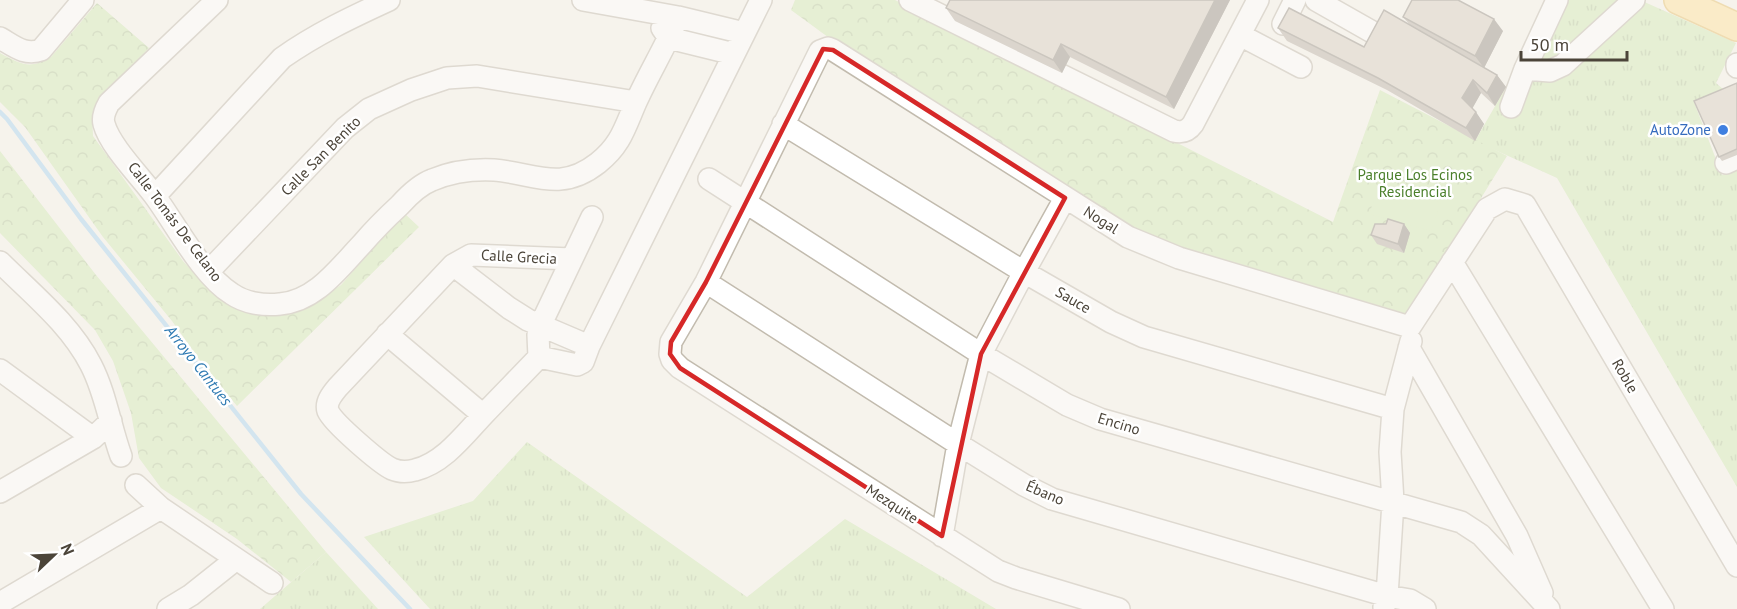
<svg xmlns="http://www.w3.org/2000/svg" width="1737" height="609" font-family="'PT Sans',sans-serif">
	<defs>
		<pattern id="grass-tufts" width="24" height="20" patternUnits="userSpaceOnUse" patternTransform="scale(1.5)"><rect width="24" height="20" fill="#d2eab5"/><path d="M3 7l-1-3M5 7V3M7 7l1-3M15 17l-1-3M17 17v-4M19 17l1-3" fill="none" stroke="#b6ca9c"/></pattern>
		<pattern id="park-crowns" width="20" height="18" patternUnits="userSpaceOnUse" patternTransform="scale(1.5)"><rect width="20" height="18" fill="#d2eab5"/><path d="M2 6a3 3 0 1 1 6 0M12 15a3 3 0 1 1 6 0" fill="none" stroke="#b6ca9c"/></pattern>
	</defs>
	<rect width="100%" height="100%" fill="#f6f3ec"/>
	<path fill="url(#grass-tufts)" d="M1556 0H1640L1736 43 1716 83 1724 90 1694 102 1722 175 1737 169V487L1557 178 1475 141Z
		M527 442 747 597 845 519 996 609H430L364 537 473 501Z
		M326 552 378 609H260Z"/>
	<path fill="url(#park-crowns)" d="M795 0H895L1333 222 1380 90 1507 156 1407 318 1158 245 895 86 791 10Z
		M97 3 149 48 99 101 92 115 93 136 183 261 209 290 228 304 318 300 341 285 404 213 419 227 237 406 204 366 172 321 103 237 25 127 0 102V53C21 64 29 70 51 57Z
		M0 151 96 275 326 552 291 582 237 539 161 488 139 458 131 413 113 361 95 330 0 233Z"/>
	<path fill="#d2eab5" d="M1380 184 1441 203 1431 231 1369 214Z"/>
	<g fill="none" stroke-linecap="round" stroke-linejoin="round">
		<path stroke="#a9d4f2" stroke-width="4.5" d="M0 112 7 119 81 219 301 494 410 609"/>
		<g stroke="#c2bbae" stroke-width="24">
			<path id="minor" d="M217 0 109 103C105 110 102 117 104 124 110 146 140 176 154 195 175 223 202 276 232 294 245 303 264 306 280 304 316 301 339 268 362 244 374 230 387 217 400 205 409 195 419 185 432 180 451 172 474 169 494 170 534 173 560 193 598 163 621 145 625 127 636 102 649 73 666 46 678 17
				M583 0 678 17 744 33
				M910 0 1174 131C1182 133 1188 131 1193 124L1258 0
				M1316 0 1374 33
				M1283 24 1295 0
				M662 28 669 38 734 54
				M1240 35 1301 67
				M0 38C14 46 25 56 41 50L83 0
				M1737 64V67
				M1525 69 1550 71 1563 65 1634 0
				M1511 107 1525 69 1557 0
				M783 124 1024 272 1111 322 1144 337 1393 409
				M1726 163 1737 158
				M709 179 981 354 1067 405 1100 419 1461 522 1481 535 1549 609
				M155 196 282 58C316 34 352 17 389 0
				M572 259 471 255 453 265 338 387C333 393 325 402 328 411 333 423 381 464 392 469 399 472 408 472 415 470 444 463 465 434 485 413 503 394 521 376 539 357L538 335 541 324 592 217
				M0 262C32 294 70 324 91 365 106 394 110 426 121 456
				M1452 262 1663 609
				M453 265 509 308 528 320 589 346
				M208 272 345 128 369 109 411 90 447 78 477 76 636 102
				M706 282 958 444 1024 485 1052 499 1387 596 1410 600 1425 609
				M1410 327 1487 209 1505 199 1525 205 1737 566
				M387 334 483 415
				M1409 348 1517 536 1542 593
				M539 357 577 365 583 362 589 346 761 0
				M0 370 93 438
				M136 485 161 508 272 583
				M0 492 93 438 111 421
				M942 536 958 444 981 354 1024 272 1065 198
				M0 603 161 508
				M1384 607 1387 596 1393 502 1390 452 1393 409 1411 341
				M168 609 191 595 235 560
				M1119 609 1016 578 998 571 680 368 672 360 670 354 671 342 706 282 820 51 828 48 833 50 1128 237 1179 258 1410 327"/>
		</g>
		<g stroke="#e6c16a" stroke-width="30">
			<path id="major" d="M1678 0 1737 27"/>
		</g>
		<use href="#minor" stroke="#fff" stroke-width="21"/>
		<use href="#major" stroke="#ffe39c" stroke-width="27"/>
	</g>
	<path fill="#bab2a6" d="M1230 0 1174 109 1070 57 1062 73 955 21 946 8Z
		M1403 17 1503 31 1484 68 1497 75 1506 87 1495 106 1481 93 1472 108 1484 124 1475 141 1387 90 1287 41 1278 28 1364 47 1409 24Z
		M1737 83V155L1722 161 1719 157Z
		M1404 224 1410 233 1404 253 1377 244 1371 235Z"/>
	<path fill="#979187" d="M1215 0H1230L1174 109 1166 97Z
		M1494 19 1503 31 1484 68 1475 56Z
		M1061 44 1070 57 1062 73 1053 60Z
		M1497 75 1506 87 1495 106 1487 93Z
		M1473 80 1481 93 1471 111 1462 98Z
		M1476 112 1484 124 1475 141 1466 128Z
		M1404 224 1410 233 1404 253 1398 244Z"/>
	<path fill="#d8cfc1" stroke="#979187" stroke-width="1.5" d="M950 0H1215L1166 97 1061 44 1053 60 946 8Z
		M1412 0H1458L1494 19 1475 56 1403 17Z
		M1289 8 1364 47 1384 10 1497 75 1487 93 1473 80 1462 98 1476 112 1466 128 1378 78 1278 28Z
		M1737 83V149L1719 157 1694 101Z
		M1388 219 1404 224 1398 244 1371 235 1375 224H1386Z"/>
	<path d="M0 0H1737V609H0ZM823 49 833 50 1065 198 981 354 942 536 680 368 670 354 671 342 706 282Z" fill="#f6f3ec" fill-opacity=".55" fill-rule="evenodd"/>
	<path fill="none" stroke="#d62828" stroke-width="4.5" stroke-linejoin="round" d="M823 49 833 50 1065 198 981 354 942 536 680 368 670 354 671 342 706 282Z"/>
	<circle fill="#3f7fe0" stroke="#fff" stroke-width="2" cx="1723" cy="130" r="6"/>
	<g text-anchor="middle" stroke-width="5" stroke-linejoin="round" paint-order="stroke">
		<g font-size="15" fill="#366cbe" stroke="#fff" text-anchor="end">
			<text x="1711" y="135">AutoZone</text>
		</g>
		<g font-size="15" fill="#4b4439" stroke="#fff">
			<text transform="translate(321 156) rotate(-45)" y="5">Calle San Benito</text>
			<text transform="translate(1101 220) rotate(32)" y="5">Nogal</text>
			<text transform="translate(175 222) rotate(53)" y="5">Calle Tomás De Celano</text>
			<text transform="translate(519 257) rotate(3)" y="5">Calle Grecia</text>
			<text transform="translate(1073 300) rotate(30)" y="5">Sauce</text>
			<text transform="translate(1625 376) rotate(60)" y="5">Roble</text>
			<text transform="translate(1119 424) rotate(17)" y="5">Encino</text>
			<text transform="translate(1045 493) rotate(23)" y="5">Ébano</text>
			<text transform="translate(892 504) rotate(33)" y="5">Mezquite</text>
		</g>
		<g font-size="15" fill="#4a7f2a" stroke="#fff">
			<text x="1415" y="180">Parque Los Ecinos<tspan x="1415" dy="17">Residencial</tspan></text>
		</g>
		<g font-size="16" font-style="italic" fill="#2e7ab2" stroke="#fff">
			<text transform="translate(199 365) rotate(52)" y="6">Arroyo Cantues</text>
		</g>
	</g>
	<g transform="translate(54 555) rotate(67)" stroke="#ffffff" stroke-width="4.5" paint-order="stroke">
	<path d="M0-4.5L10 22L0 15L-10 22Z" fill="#4b4439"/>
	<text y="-9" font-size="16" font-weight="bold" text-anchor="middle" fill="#4b4439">N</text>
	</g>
	<path d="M1521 51v9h106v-9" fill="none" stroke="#4b4439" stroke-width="3"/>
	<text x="1530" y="51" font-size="18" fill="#4b4439" stroke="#ffffff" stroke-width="4.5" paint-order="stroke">50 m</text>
</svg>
